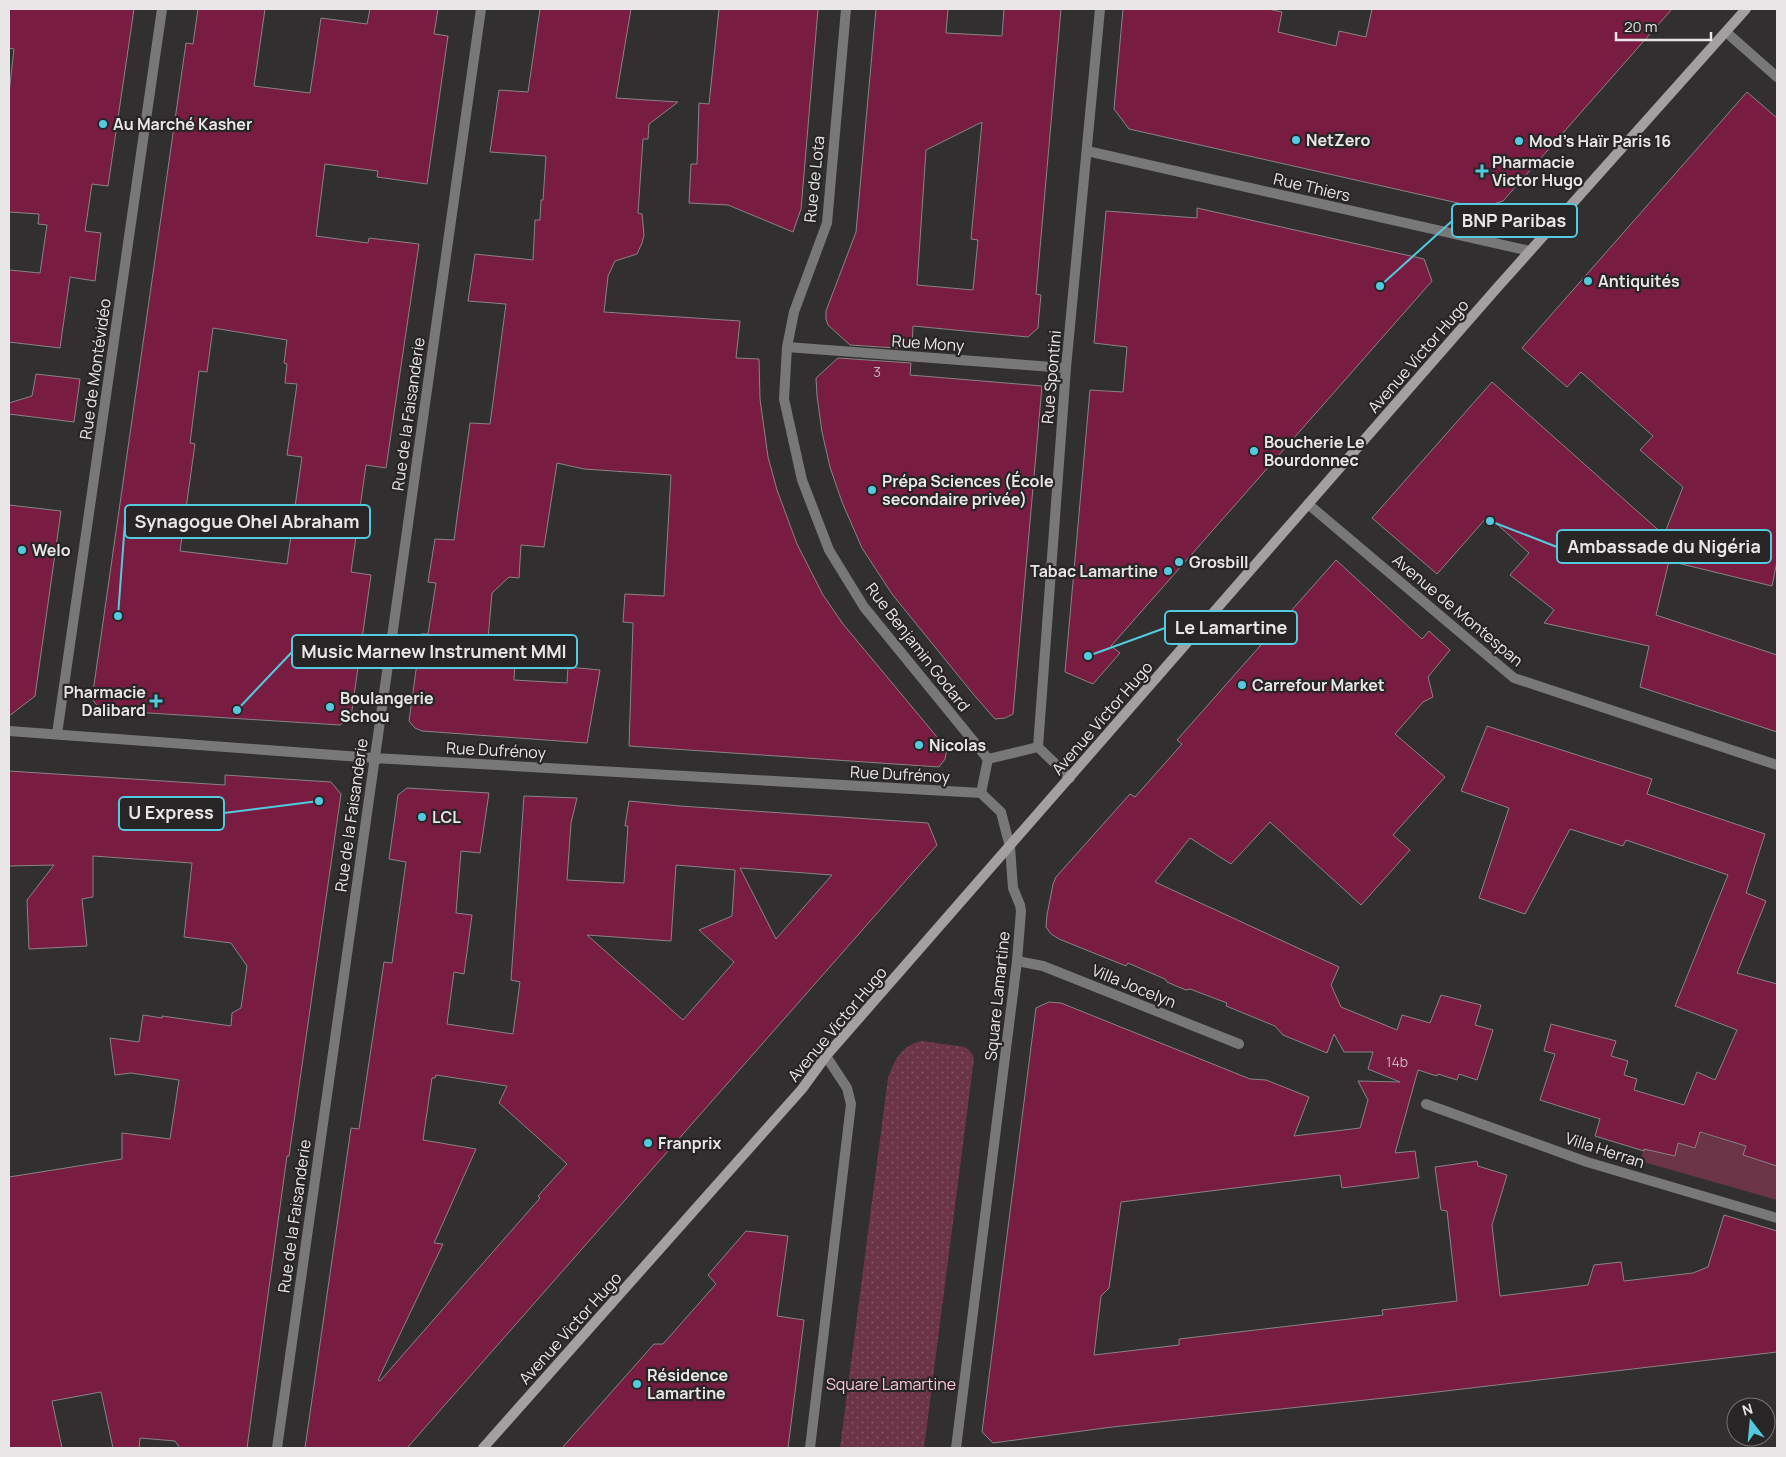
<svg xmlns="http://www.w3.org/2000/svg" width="1786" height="1457" font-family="Manrope,sans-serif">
	<defs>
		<pattern id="park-dots" width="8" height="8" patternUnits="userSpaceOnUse" patternTransform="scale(1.25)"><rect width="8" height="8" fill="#6b3547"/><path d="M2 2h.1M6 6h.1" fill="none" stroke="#805262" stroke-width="1.8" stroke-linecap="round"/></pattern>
	</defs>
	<rect width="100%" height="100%" fill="#322f30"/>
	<path fill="url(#park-dots)" d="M922 1041 965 1047 970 1051 974 1058 924 1448H840L888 1078C894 1060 902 1045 922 1041Z"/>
	<path fill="#6b3547" d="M1700 1133 1746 1146 1743 1155 1777 1166V1200L1640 1161 1649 1134 1664 1153 1674 1156 1678 1143 1695 1148Z"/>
	<path fill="#781c42" stroke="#888485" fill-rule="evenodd" d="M9 9H134L108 186 92 184 85 231 101 233 95 281 70 277 60 348 9 342V270L40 273 47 225 38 224 39 214 9 212V93L14 49 9 48Z
		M198 9H265L254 86 310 93 321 18 367 24 370 9H438L434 34 448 36 427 184 377 177 378 171 325 164 316 236 368 243 369 238 419 244 386 468 366 465 351 572 371 575 351 717 340 725 101 710 92 699 186 43 193 44ZM213 328 287 340 284 363 287 364 285 383 297 384 287 455 302 457 287 564 180 551 195 444 190 443 199 371 207 372Z
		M540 9H631L616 98 678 102 649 124 648 139H643L638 213 642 214 644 235 642 243 637 254 615 261 608 276 604 312 740 321 736 358 759 359 760 399 768 457 777 490 797 544 823 595 843 624 947 749 945 759 939 767 629 746 633 623 623 622 625 594 664 596 671 475 584 469 557 463 544 547 521 545 519 578 509 577 492 593 488 639 516 641 514 680 567 683 568 667 600 670 587 743 422 731 415 728 409 721 421 634H428L436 583 428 582 435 539 454 540 470 423 490 424 506 304 468 301 475 254 533 260 535 220H540L541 200H543L546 156 490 152 499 90 528 92Z
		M719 9H818L801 209 793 232 728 205 689 203 691 164H697L699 103 709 104Z
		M876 9H948L946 33 1002 36 1004 9H1061L1036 294 1041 295 1039 315 1038 328 1028 337 913 326 912 349 850 345 828 325 826 319V311L856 232ZM982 122 971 239 978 240 973 290 917 285 926 150Z
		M1123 9H1268L1282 12 1278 32 1336 46 1339 31 1366 37 1372 9H1672L1503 201 1480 208 1129 129 1114 109Z
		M1747 92 1777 118V561L1772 586 1669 561 1656 615 1777 655V732L1640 687 1649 646 1544 623 1554 610 1510 575 1529 553 1488 516 1437 574 1372 518 1492 382 1664 535 1683 487 1640 450 1653 436 1581 372 1567 387 1522 348Z
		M1197 208 1424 259 1432 281 1111 646 1120 653 1093 684 1065 672 1090 390 1123 392 1127 347 1094 343 1106 211 1197 218Z
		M838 358 911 363 910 375 1042 386 1013 714 1005 718 995 719 974 695 892 594 862 548 842 502 830 467 822 432 817 396 816 378Z
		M36 374 80 379 74 422 9 414V403L32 396Z
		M9 505 61 511 35 696 9 716Z
		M1336 560 1422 639 1429 631 1450 650 1428 677 1433 697 1423 702 1395 734 1445 777 1393 835 1410 850 1361 905 1270 822 1231 864 1190 838 1155 882 1339 967 1331 985 1341 1007 1397 1030 1402 1015 1430 1023 1441 995 1481 1005 1475 1025 1493 1030 1477 1080 1459 1074 1457 1080 1438 1074 1437 1076 1418 1070 1395 1153 1415 1151 1419 1178 1342 1188 1340 1175 1121 1202 1109 1288 1101 1296 1094 1355 1179 1345V1339L1383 1315 1382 1310 1457 1301 1447 1211 1441 1210 1435 1167 1477 1161 1478 1166 1507 1175 1492 1225 1500 1296 1588 1285 1594 1265 1621 1262 1624 1281 1693 1273 1708 1267 1724 1215 1777 1231V1352L1403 1396 1112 1427 993 1443 982 1432 1036 1008 1049 1002 1061 1003 1250 1079 1266 1080 1309 1097 1294 1136 1360 1128 1368 1100 1358 1081 1400 1082 1368 1069 1373 1052H1344L1334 1034 1327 1053 1283 1035 1275 1026 1226 1006 1227 1003 1190 989 1186 990 1181 988 1167 982 1165 979 1128 963 1126 966 1059 939 1051 934 1046 927 1047 915 1053 884 1056 877 1130 794 1135 797 1182 744 1177 740Z
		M1487 726 1652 779 1647 794 1765 834 1746 893 1766 901 1737 973 1777 984V1166L1743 1155 1746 1146 1700 1132 1695 1148 1678 1143 1675 1156 1644 1149V1151L1595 1136 1600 1119 1540 1100 1555 1054 1544 1051 1551 1024 1616 1041 1611 1056 1628 1061 1624 1075 1637 1079 1634 1090 1684 1105 1697 1072 1715 1080 1737 1030 1675 1006 1728 875 1626 840 1623 846 1570 829 1525 914 1479 898 1509 808 1461 791Z
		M9 771 225 785V775L284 779 331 782 341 794 289 1156H287L247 1448H180L175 1441 140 1438 139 1448H113L101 1392 52 1401 62 1448H9V1177L122 1159V1133L170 1139 179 1080 131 1073 115 1075 110 1038 139 1042 143 1015 162 1018V1016L231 1026 232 1013 241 1008 247 966 231 943 184 937 192 863 93 856V897L82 899 87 946 29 949 27 900 54 865 9 866Z
		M407 788 489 793 480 853 461 851 456 913 472 915 464 974 454 972 447 1024 513 1034 520 982 511 980 524 796 577 798 571 823 567 880 624 883 628 826H625L629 801 680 806 928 823 937 845 407 1448H305L351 1128 359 1129 384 962 392 963 406 862 389 859 398 795ZM676 865 735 870 732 916 699 930 734 962 683 1020 587 935 671 941ZM740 868 832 875 776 939ZM436 1075 507 1086 499 1103 567 1164 538 1196 540 1198 380 1381 378 1380 443 1244 434 1243 476 1149 423 1140 432 1078H435Z
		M746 1231 788 1236 777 1316 804 1320 788 1448H562L654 1344H663L716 1284 708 1275Z"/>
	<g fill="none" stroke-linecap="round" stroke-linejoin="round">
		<path stroke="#797878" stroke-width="10" d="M1726 32 1777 77
			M1308 504 1514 678 1777 765
			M1017 961 1043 966 1239 1044
			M1426 1104 1587 1162 1777 1218"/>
		<path stroke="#797878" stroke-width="10" d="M846 9 827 223 794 312 787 347 784 399 802 480 829 550 864 607 988 759
			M1087 151 1530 251
			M787 347 1066 368
			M9 731 374 758 981 793
			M57 734 162 9
			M1038 747 1066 368 1100 9
			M277 1448 481 9
			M810 1448 851 1104 847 1088 826 1056
			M956 1448 1017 961 1021 911 1020 905 1013 888 1010 847 1001 812 981 793 988 759 1038 747 1070 778"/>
		<path stroke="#a3a0a1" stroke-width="10" d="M483 1448 802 1089 826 1056 1496 289 1746 9"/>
	</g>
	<g fill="#54cade" stroke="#282526" stroke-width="2">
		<circle cx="103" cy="124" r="5"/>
		<circle cx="1296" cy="140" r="5"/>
		<circle cx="1519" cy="141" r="5"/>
		<path d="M1479.5 163.5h5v5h5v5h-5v5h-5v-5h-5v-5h5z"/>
		<circle cx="1588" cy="281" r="5"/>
		<circle cx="1254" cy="451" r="5"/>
		<circle cx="872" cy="490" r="5"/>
		<circle cx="22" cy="550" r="5"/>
		<circle cx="1179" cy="562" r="5"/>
		<circle cx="1168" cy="571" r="5"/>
		<circle cx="1242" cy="685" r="5"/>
		<path d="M153.5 693.5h5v5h5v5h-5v5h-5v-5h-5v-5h5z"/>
		<circle cx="330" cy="707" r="5"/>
		<circle cx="919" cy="745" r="5"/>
		<circle cx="422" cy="817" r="5"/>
		<circle cx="648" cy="1143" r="5"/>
		<circle cx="637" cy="1384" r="5"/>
	</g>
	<g text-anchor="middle" stroke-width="4.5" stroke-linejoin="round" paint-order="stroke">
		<g font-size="14" fill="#ccb4bd">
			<text x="877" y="377">3</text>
			<text x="1397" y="1067">14b</text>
		</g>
		<g font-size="16" font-weight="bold" fill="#e8e6e6" stroke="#282526" text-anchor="start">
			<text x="113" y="130">Au Marché Kasher</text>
			<text x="1306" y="146">NetZero</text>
			<text x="1529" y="147">Mod’s Haïr Paris 16</text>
			<text x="1492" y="168">Pharmacie<tspan x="1492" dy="18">Victor Hugo</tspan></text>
			<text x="1598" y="287">Antiquités</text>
			<text x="1264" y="448">Boucherie Le<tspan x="1264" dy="18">Bourdonnec</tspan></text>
			<text x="882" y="487">Prépa Sciences (École<tspan x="882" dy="18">secondaire privée)</tspan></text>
			<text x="32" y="556">Welo</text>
			<text x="1189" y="568">Grosbill</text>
			<text x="1158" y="577" text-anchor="end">Tabac Lamartine</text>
			<text x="1252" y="691">Carrefour Market</text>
			<text x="146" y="698" text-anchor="end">Pharmacie<tspan x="146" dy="18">Dalibard</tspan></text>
			<text x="340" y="704">Boulangerie<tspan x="340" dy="18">Schou</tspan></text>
			<text x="929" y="751">Nicolas</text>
			<text x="432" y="823">LCL</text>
			<text x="658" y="1149">Franprix</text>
			<text x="647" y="1381">Résidence<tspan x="647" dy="18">Lamartine</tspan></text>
		</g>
		<g font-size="16" fill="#e8e6e6" stroke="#282526">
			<text transform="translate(814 179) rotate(-84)" y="6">Rue de Lota</text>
			<text transform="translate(1312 187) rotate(13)" y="6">Rue Thiers</text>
			<text transform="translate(928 343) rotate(4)" y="6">Rue Mony</text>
			<text transform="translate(1418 356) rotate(-49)" y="6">Avenue Victor Hugo</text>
			<text transform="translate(95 369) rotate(-82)" y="6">Rue de Montévidéo</text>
			<text transform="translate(1051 377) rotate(-85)" y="6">Rue Spontini</text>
			<text transform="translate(408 414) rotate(-82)" y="6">Rue de la Faisanderie</text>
			<text transform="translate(1458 610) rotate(40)" y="6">Avenue de Montespan</text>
			<text transform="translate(918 647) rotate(52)" y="6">Rue Benjamin Godard</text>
			<text transform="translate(1102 718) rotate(-49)" y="6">Avenue Victor Hugo</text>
			<text transform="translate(496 750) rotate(3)" y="6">Rue Dufrénoy</text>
			<text transform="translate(900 774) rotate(3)" y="6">Rue Dufrénoy</text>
			<text transform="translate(351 815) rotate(-82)" y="6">Rue de la Faisanderie</text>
			<text transform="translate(1134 986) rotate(22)" y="6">Villa Jocelyn</text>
			<text transform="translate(997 996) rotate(-84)" y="6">Square Lamartine</text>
			<text transform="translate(837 1024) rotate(-50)" y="6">Avenue Victor Hugo</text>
			<text transform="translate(1605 1150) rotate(18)" y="6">Villa Herran</text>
			<text transform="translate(294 1216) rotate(-82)" y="6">Rue de la Faisanderie</text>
			<text transform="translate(570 1328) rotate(-48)" y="6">Avenue Victor Hugo</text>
		</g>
		<g font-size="16" fill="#fcc7d5" stroke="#282526">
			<text x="891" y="1390">Square Lamartine</text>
		</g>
	</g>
	<path fill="none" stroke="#54cade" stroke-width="2" d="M1380 286L1452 221M118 616L125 522M1490 521L1557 547M1088 656L1165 628M237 710L292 652M319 801L224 813"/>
	<g fill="#54cade" stroke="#282526" stroke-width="2">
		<circle cx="1380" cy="286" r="5"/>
		<circle cx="118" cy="616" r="5"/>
		<circle cx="1490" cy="521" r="5"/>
		<circle cx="1088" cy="656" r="5"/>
		<circle cx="237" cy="710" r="5"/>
		<circle cx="319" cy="801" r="5"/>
	</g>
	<g fill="#282526" stroke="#54cade" stroke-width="2">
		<rect x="1452" y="204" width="125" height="33" rx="5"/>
		<rect x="125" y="505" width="245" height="33" rx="5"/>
		<rect x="1557" y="530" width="214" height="33" rx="5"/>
		<rect x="1165" y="611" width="132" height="33" rx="5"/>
		<rect x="292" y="635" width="285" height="33" rx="5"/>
		<rect x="119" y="797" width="105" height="33" rx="5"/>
	</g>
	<g font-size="18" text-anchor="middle" font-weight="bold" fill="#e8e6e6">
		<text x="1514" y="227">BNP Paribas</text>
		<text x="247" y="528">Synagogue Ohel Abraham</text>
		<text x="1664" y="553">Ambassade du Nigéria</text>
		<text x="1231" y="634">Le Lamartine</text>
		<text x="434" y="658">Music Marnew Instrument MMI</text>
		<text x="171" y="819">U Express</text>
	</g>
	<rect width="1786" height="1457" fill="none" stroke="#e8e6e6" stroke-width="20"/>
	<g transform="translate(1751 1422) rotate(344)"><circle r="24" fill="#282526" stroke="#757273"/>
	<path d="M0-4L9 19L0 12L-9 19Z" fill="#54cade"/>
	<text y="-8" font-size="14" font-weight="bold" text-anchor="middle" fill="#e8e6e6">N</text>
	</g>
	<path d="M1616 32v8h95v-8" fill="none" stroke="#e8e6e6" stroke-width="2.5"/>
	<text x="1624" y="32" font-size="15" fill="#e8e6e6" stroke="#282526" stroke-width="4" paint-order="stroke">20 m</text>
</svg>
